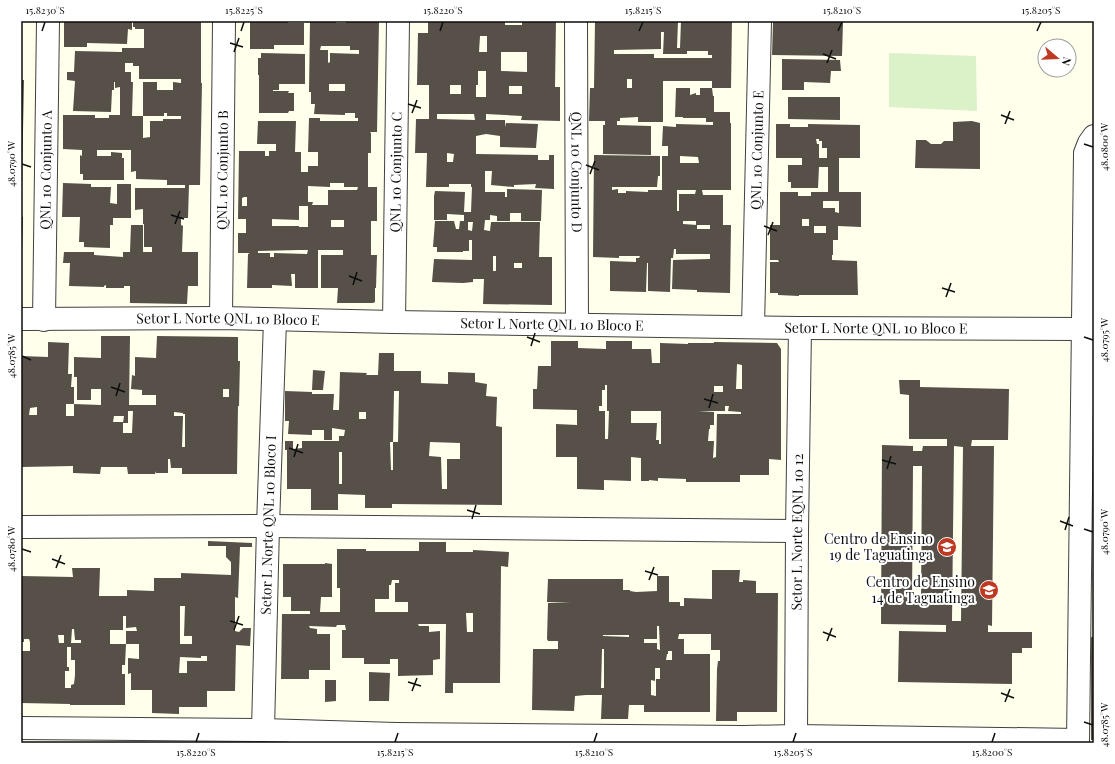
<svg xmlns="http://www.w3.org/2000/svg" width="1115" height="764" font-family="'Playfair Display',serif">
	<rect width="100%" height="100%" fill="#ffffec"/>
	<path fill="#dbf1c8" d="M889 53 976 56 977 111 889 107Z"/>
	<path fill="#565049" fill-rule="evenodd" d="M64 21H132V30L128 29 127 44 87 43V47H64Z
		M133 21H201V83H202L200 185H189L188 218H181V225L183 226 182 252H198V286H188L187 304 130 303V286H124V288H106V285L104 286V287L69 286 70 263H63L64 252H94V255L123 257V252H130L131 225H143V252H152V247H144V224H143V209L135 210V188H185V185H167V180L136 179V171L131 172V150H97V156H111V152L122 153V158H124V180H83V174H80V155L82 156V150L63 149V115H95V118H109V115H120V87L115 88V82H114V90H112L111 112 73 111 75 81 67 80V72H74L75 51 122 52V48H144V29H135V27H133ZM125 63H133V66H139V79H181V83L173 82V90H157V82H143V116H164V113H167V116H181V119H163V121H150V137L143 138V116H132L133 82H131V72H125Z
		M250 21H288V23H304V45H274V49H250Z
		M310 21H336V23H346V21H379L377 132H370L371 133V153H368V187H377V221H371V255H377L376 288H375V302L373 303H337L338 288H321V255H353H343V250H318V288H295V274H291L292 286 272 285V288H247L248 254 250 253H238V233H246V219H238L239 151H265V156H269V151H276V144H257L258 121H296L295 152H301V172H308V166H318V152H308L309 118H320V121H358V118H355V113H345V115L314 114 315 104H311V92H309ZM321 46H350V50H359V54L330 53V62L328 63V50H320ZM329 84H345V91H329ZM330 183H344V187H358L357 190H328V205H312L313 202H308V186L330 187ZM244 197H247V206H242V198ZM299 206H308V227H299V226H272V219L299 220ZM331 220H344V227H331ZM299 250H308L307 254 274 253V257H270V253H258V251Z
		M428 21H505V25H522V21H556L555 87H560V121L521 120 522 116 486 114V120H505V127L506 123 538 124 536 148 500 147V136L486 134 476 136V154L538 155V160H549V155H554V189L535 188 536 184 514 185V187L491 185 492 171H485V192H505V197H507V189L542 190 541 221H521V213H510V221H497V216L490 215V220H485L484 230 490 231 491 222H540L539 257H552V305L483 304 484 279H473V282L463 283 432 282 434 259 472 260V240H469V251H463V252H437V247H433L435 221H454L456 229H459L460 221H464V215L447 214V220H434V196L435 191 465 192 464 212H471L472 187H471V184H449V187H426L427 153H415L416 119H429V85H417L418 33H428ZM480 36H487V52H479ZM501 52H527V72L501 71ZM478 71H486V97H476V85H478ZM450 85H461V94H450ZM509 86H522V94H509ZM437 114H474L475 120 437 119ZM447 153 454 154 453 162H447ZM468 222H473L472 231 468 230ZM493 256H496V271H493ZM514 263H522V268H514Z
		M595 21 648 22V21H678L677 48H680L681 21H732L731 88H712V81H663V122H638V117L620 118V121H617V125L651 126V155L603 154V125H605V121H589L590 88H594ZM661 32H664L663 54H687V51H708V55H712V58H654V54H614V50L661 49ZM627 79H632V88H627Z
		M780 21 843 22 842 56 772 55 773 22Z
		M261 53 305 54V84H279V90H273V91H289L288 93H294V111H289L288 113H259V75H258V58H261Z
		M782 59 840 60 841 71H831L830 83 804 82V90H782Z
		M21 80H24L22 182H21Z
		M676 88H690V95L696 93V95H700V88H712L713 96H714V112H730V123H731V190H702L703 195H723V225H731L730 293 697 292V290L672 289 673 260 710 259V254H676V249H674L673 258H671L670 292 648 291V263H647L646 292 610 291V261L636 262V258H639L640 256H619V258L593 257 594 155 660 156V176H658L657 187H612V190L618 189V193H626V191L648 192V190H662V224V156H668V146H662L663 126 676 127V124L713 125V122H706V118H683V117H675ZM680 156 698 157 699 163H680ZM677 190H696L695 194H679V211H677ZM683 221H696V225H710V229H697V225L683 224Z
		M788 97H840V120L788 119Z
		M972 121 980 123V169L915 168 916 140H926L931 144H941L944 141H953V122Z
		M776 124H790V127H808V124L860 125V158H839V192H861V227L838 226V240H833V255H832V260L857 261 858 295H799V296L778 295V293H770V262H779L778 260H770V225H780V192H798V196H811V192H828V167H819L818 188H791V182H788V165H802V158H776ZM816 139H819V141H822V148H827V158H819V144H817ZM823 201H839V213L835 212V208H823ZM802 219H809V226H802ZM814 226H826V233H814Z
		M63 183 91 184V187H111L110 203 117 204V184H131V218H113V225H110V248L84 247V242H79L80 217H62Z
		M21 217H23L22 250H21Z
		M101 336H130L129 405H156V395H142V390L131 389 132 375 135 376V357L156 358 157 336 238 337V361H240L239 406H238L237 474H182V468H171L170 459H168V473H156V471L155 474H128L127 467H101L100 474 73 473V466L21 467 22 419H21V356L48 357V342L69 343 68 374H72L71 387H74V404H66V416H74V404L101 405V389H91V400H77V377H74V357L101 358ZM223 389H229V397H221H223ZM37 407V415H29L30 408ZM128 411H133L132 433H123V422H113L114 416H124L123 423H128ZM174 412 183 413V414H185V447H182L183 416H174Z
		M551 341H578V348L606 349V341H632V349H651L652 363H660V343L688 344V343H714V342L777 343 781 349V460L769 459V475H740V482H686V479L658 478V481L649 480V481H641V458L631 457V481L604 480V490L577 489V457H556V424L577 425V410L533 409V389H537L538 366H551ZM737 364 742 365V389H736ZM605 385H607V411H609L608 439H605V411H599V406H602V390H605ZM714 386H723V392H714ZM725 406H729L728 411 741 412V414H717L716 457 713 458 714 441H708L709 429H710V425H714V412L698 411H725ZM631 411H661V444H659V440H656L657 423H631Z
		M379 353H394V371H421V383L448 384V372L475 373V382L487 384 486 396 497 397 496 426 502 427V505L392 504V508H365V495L338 494V510H311V489H287V450H285V441H293V449L302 448V441H339V436H344L345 430 332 428V440H324V430H312V435L288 434 289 421H285V391L312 392V394H334L333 410H339L340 372 367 373 366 375H378ZM394 391H399L398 442H393ZM359 412H366V419H359ZM390 442H393V470H391ZM430 442 460 443V459H447V489H442L441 457 429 456ZM339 452H342V484H339Z
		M313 370 325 371 323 390H312Z
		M899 380H920V387L1009 389 1008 440H972L971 446H994L992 626 988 625V632H1032V648H1022V653H1012V684L898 682 899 631 946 632V625L881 624 882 445 913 446V451H922L923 446H947V439H909V395L900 394ZM954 446 963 447 961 621H952ZM913 466H922L921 604H912Z
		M208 541 252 543V547H240L238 598 235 597V631L239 632 243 628H251L250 646 236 645 235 691H207V707H179V714L152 713V690H131V673L128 674V658L139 659V644H126V631H137L136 627 126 628V616H123V630H110V644H126L125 665H122V674H125V705H70V704L21 703V651H30V642L29 639H24V642H21V576L73 577 72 568H100L99 596H127V590L154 591V578H181V573L231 575V562L226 557V546H208ZM180 606H185L184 636H192V644H180ZM72 629H74L75 640H81V643H71ZM58 635H64V643H59ZM67 647H71V660H75V675L74 684 71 685V688H65V671H69V667H67ZM201 656H207V661H187V673H179L180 657 201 658Z
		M419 542H446V552H473V550L509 552 508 567 501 566 500 683H453V693H445L446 624H418L419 626H429V632L440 631V659L433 660V675L398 676V659H390V664H364V658H342V630H346L345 625H337L336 627 309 626 310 628 317 629V634H330V670H309V679H281L282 614H310V611H291V597H283V564H325V563L332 564V597H321L320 612H340V588H337V549H366V551H419ZM392 580H399V583H395V602H408V612H375V599H389V585H391ZM466 613H473V632H467Z
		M712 570H740L739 582H743V580L756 581V593H778L777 712H737V721H716L717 669 718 661H720V650H711V634H679L678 639H684V654H710V712H644V705H629L628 719H601L602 695H586L575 696 574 711 532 710 533 649H558V641H548L547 639 548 603H571L547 602 548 579H623V590H630V591L636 592 657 591V576H669V602H680V606H684V598L712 599ZM657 626H659L660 650 657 649V643H644V639H657ZM603 635H629V637L603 636ZM602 649H604V688H601ZM668 651H672V660H666L667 654H668ZM655 668H660V679H656V696L651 695V680L655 681Z
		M1091 637H1094V740H1091Z
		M369 672 390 673 389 701H369Z
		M325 680H336V701L325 702Z"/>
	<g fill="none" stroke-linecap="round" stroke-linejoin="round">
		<g stroke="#404040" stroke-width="24">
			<g id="minor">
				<path id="s1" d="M576 21 577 324"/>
				<path id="s2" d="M221 318 224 21"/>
				<path id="s3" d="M21 319 221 318 394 322 800 328 1082 329"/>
				<path id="s4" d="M44 320 48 21"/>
				<path id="s5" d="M394 322 398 21"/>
				<path id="s6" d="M753 327 760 21"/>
				<path d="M21 527 268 526 797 531"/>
				<path d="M21 728 263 730 396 734 743 737 796 736 1078 740"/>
				<path id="s7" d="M263 730 268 526 275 320"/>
				<path id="s8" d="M796 736 797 531 800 328"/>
				<path d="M1078 743 1085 153 1089 143 1094 136"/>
			</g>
		</g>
		<use href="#minor" stroke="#fff" stroke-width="22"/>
	</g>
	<path fill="none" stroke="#0d0d0d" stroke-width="1.5" d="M42 31 45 22M241 31 244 22M440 31 443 22M639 31 643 22M838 31 842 22M1037 31 1041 22M230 43 243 47M234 52 239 38M823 54 836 59M827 63 832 50M408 104 421 108M412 113 417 100M1001 115 1014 120M1005 124 1010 111M1084 144 1093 147M22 164 31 167M586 165 599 170M590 174 595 161M171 215 184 219M175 224 180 211M764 226 777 231M768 235 773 222M349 276 362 281M353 285 357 272M942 288 955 292M946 297 951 283M527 337 540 342M1084 337 1093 340M531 346 535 333M22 356 31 360M111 387 125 392M116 396 120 383M704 399 718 403M709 408 713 394M289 448 303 453M294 457 298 444M882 460 896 464M887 469 891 456M467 510 480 514M472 519 476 505M1060 521 1073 526M1084 529 1093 532M1065 530 1069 517M22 549 31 552M52 559 65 564M56 568 61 555M645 571 658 575M649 580 654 567M230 621 243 625M234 630 239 616M823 632 836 637M827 641 832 628M408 682 421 686M412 691 417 678M1001 693 1014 698M1005 702 1010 689M1084 722 1093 725M196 742 199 733M395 742 398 733M594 742 597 733M793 742 796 733M992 742 995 733"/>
	<defs>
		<g id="school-disc" transform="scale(1)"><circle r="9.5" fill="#bf3822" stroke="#fff"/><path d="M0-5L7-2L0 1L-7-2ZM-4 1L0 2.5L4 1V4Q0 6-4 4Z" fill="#fff"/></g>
	</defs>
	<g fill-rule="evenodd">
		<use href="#school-disc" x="947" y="547"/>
		<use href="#school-disc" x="989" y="590"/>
	</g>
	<g text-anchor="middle" stroke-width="4" stroke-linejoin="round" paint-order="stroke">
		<g font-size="14" fill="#0d0d0d" stroke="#fff">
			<text dy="5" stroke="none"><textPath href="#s6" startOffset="177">QNL 10 Conjunto E</textPath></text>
			<text dy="5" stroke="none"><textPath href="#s4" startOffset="150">QNL 10 Conjunto A</textPath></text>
			<text dy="5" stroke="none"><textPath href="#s2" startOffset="148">QNL 10 Conjunto B</textPath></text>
			<text dy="5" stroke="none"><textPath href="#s5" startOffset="150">QNL 10 Conjunto C</textPath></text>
			<text dy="5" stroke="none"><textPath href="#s1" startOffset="151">QNL 10 Conjunto D</textPath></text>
			<text dy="5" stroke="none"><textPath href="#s3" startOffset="207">Setor L Norte QNL 10 Bloco E</textPath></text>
			<text dy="5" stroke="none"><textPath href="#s3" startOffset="531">Setor L Norte QNL 10 Bloco E</textPath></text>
			<text dy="5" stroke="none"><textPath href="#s3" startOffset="855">Setor L Norte QNL 10 Bloco E</textPath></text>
			<text dy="5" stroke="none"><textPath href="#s7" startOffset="205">Setor L Norte QNL 10 Bloco I</textPath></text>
			<text dy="5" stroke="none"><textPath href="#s8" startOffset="204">Setor L Norte EQNL 10 12</textPath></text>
		</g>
		<g font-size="14" fill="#0d0d0d" stroke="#fff" text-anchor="end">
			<text x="933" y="544">Centro de Ensino<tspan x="933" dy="16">19 de Taguatinga</tspan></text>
			<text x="975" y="587">Centro de Ensino<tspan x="975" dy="16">14 de Taguatinga</tspan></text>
		</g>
	</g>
	<rect width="1115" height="764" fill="none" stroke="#ffffff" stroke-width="44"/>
	<g transform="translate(1057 58) rotate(109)"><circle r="19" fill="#ffffff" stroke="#9e9e9e"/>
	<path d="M0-3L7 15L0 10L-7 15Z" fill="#bf3822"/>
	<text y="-6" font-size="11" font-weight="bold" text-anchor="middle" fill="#0d0d0d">N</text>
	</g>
	<rect x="22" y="22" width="1071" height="720" fill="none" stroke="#0d0d0d" stroke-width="1.5"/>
	<g font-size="10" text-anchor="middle" fill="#0d0d0d">
		<text x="45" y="14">15.8230°S</text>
		<text x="244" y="14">15.8225°S</text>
		<text x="443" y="14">15.8220°S</text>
		<text x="643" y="14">15.8215°S</text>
		<text x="842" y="14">15.8210°S</text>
		<text x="1041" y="14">15.8205°S</text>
		<text transform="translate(1104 147) rotate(-90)" y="4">48.0800°W</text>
		<text transform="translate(11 164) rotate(-90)" y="4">48.0790°W</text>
		<text transform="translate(1104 340) rotate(-90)" y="4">48.0795°W</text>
		<text transform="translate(11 356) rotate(-90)" y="4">48.0785°W</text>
		<text transform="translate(1104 532) rotate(-90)" y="4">48.0790°W</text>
		<text transform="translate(11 549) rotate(-90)" y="4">48.0780°W</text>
		<text transform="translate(1104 725) rotate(-90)" y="4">48.0785°W</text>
		<text x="196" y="756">15.8220°S</text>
		<text x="395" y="756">15.8215°S</text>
		<text x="594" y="756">15.8210°S</text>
		<text x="793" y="756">15.8205°S</text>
		<text x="992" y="756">15.8200°S</text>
	</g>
</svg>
